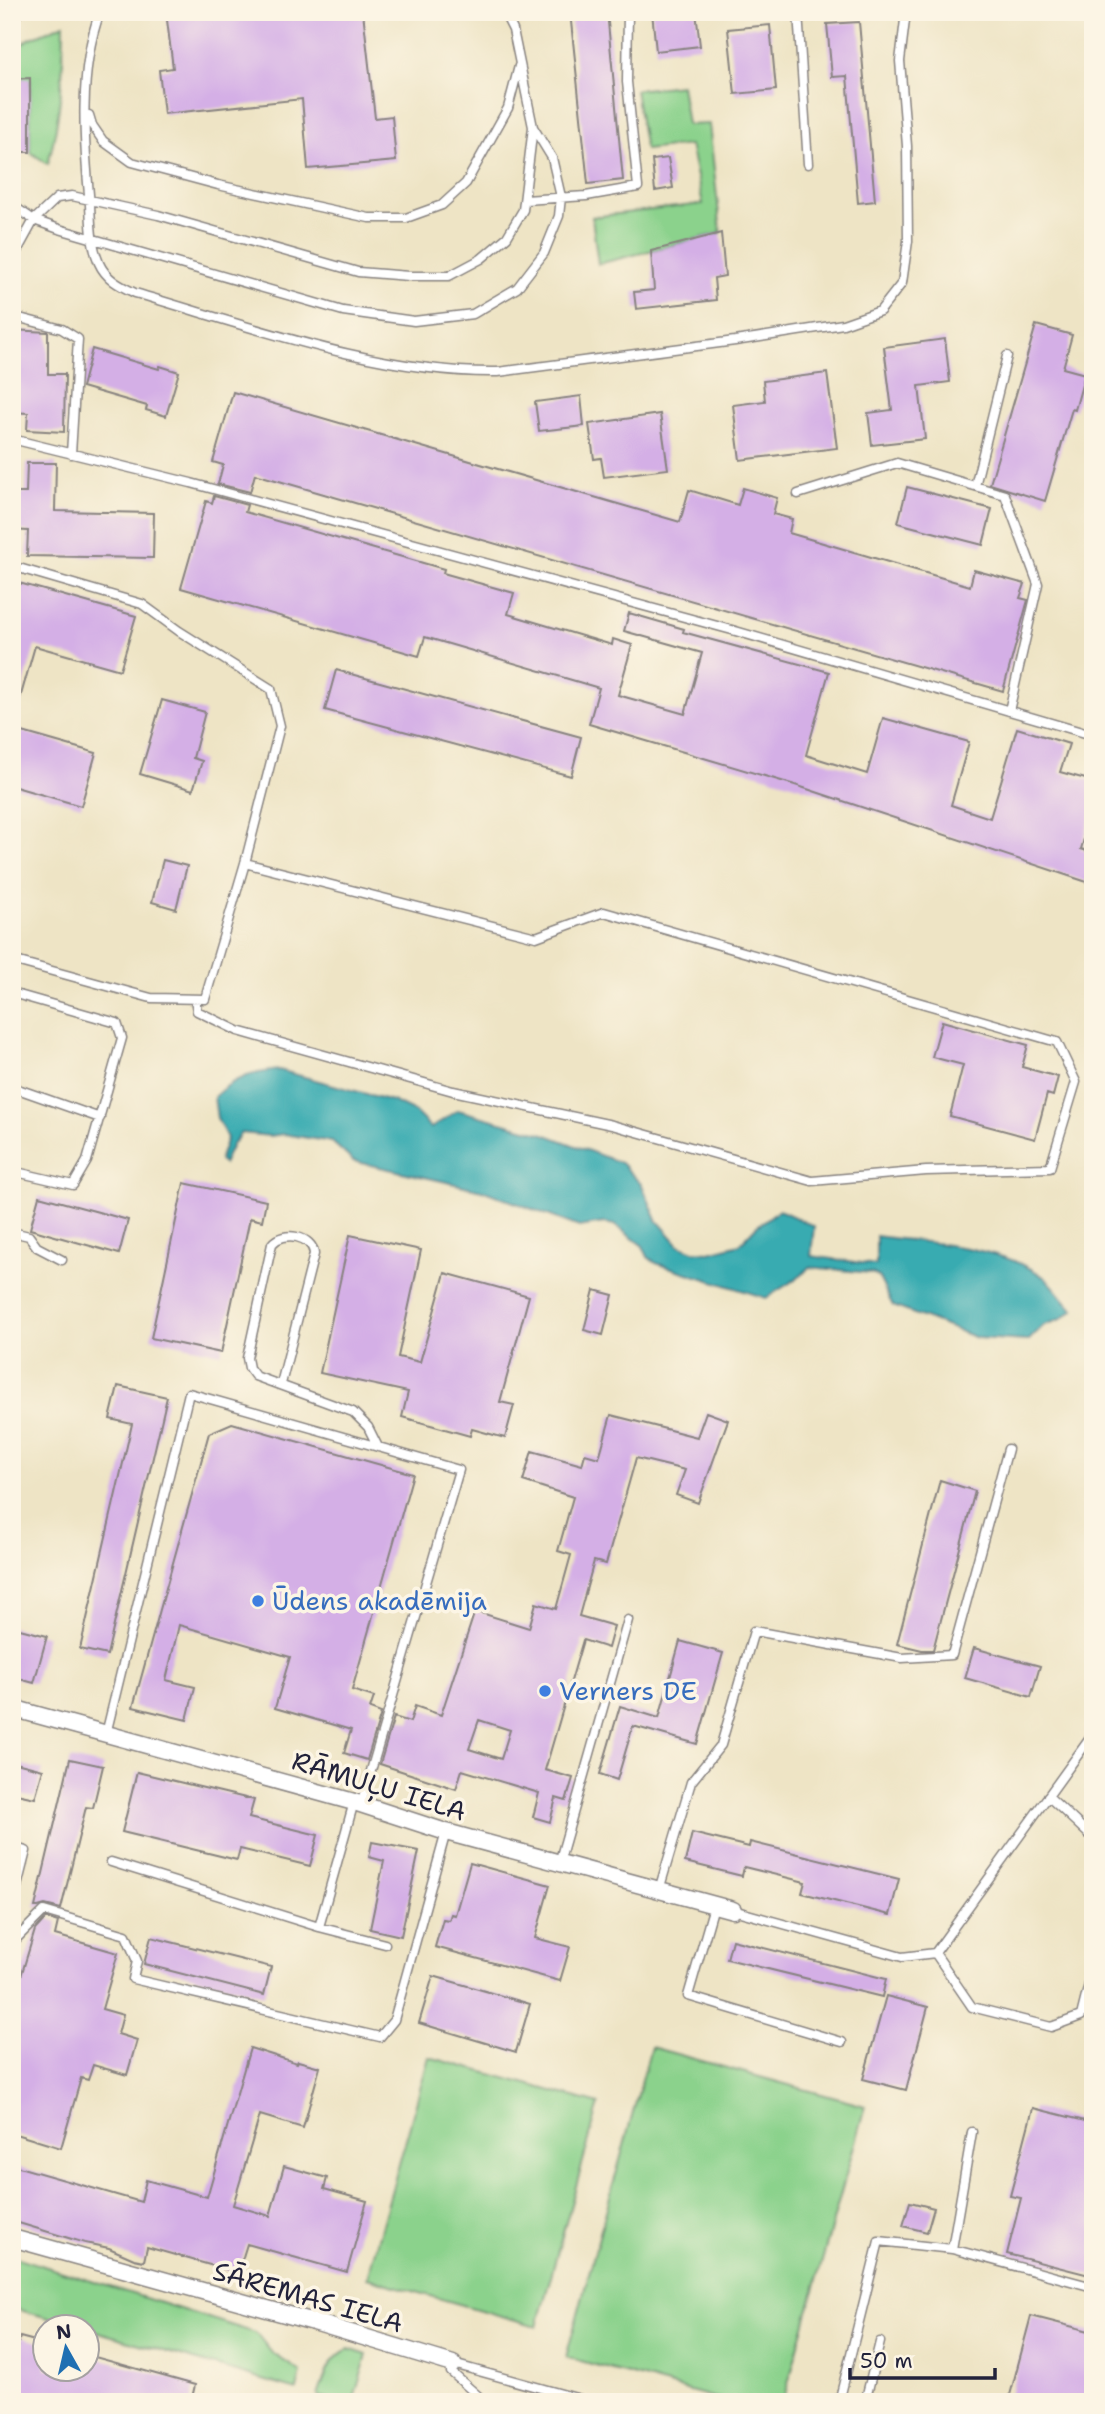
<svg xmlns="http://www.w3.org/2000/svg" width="1105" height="2414" font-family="'Shantell Sans',sans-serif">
	<rect width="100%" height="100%" fill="#fcf5e5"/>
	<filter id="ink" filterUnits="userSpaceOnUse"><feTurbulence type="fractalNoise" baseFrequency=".0143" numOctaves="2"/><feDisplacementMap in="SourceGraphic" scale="14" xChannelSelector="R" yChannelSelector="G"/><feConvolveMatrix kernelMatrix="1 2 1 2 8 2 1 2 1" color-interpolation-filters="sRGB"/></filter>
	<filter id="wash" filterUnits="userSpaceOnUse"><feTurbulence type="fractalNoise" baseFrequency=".00686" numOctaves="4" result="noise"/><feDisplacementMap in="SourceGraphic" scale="28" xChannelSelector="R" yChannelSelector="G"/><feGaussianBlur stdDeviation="1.57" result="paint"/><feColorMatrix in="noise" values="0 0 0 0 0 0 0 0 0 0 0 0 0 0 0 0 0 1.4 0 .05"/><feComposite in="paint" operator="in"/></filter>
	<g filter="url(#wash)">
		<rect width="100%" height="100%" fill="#eee4c5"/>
		<path fill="#8bd28c" stroke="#567a64" stroke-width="2" d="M64 24C63 76 61 114 48 164L30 152V79H12V51L29 39Z
			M681 85 687 125 709 124 721 233 598 264 592 217 703 204 690 145 645 150 635 90Z
			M651 2047 865 2106 783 2402H730L566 2357Z
			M429 2057 599 2104 537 2326 367 2278Z
			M12 2256 256 2333 272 2353 301 2372 297 2390 88 2329V2326H78L12 2308Z
			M349 2349 367 2355 353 2402H340L318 2396C325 2377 329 2357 349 2349Z"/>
		<path fill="#38abb1" stroke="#2d6676" stroke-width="2" d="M279 1070 392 1101 415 1112 431 1128 458 1110 544 1134 621 1163 642 1185 657 1220 679 1245 694 1251 709 1252 740 1244 756 1227 779 1210 814 1226 811 1256 876 1265V1236C926 1243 1005 1246 1045 1278 1056 1287 1064 1301 1074 1310L1061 1319 1044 1325 1028 1341 977 1338 893 1306 878 1276 871 1273 809 1267 802 1275 766 1298 656 1263 648 1257 643 1246 615 1225 604 1223 579 1227 482 1190 353 1161 332 1142 284 1134 270 1136 241 1133 232 1145 223 1164 219 1161 227 1138 217 1118 214 1097C234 1077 251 1073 279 1070Z"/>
		<g id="blocks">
			<path fill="#d4afe6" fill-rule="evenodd" d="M166 12H363L375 118 392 116 396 161 308 169 302 99 164 114 159 70 173 68Z
				M570 12H607L623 180 588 184Z
				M652 12H696L700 46 656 51Z
				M859 22 875 201 858 203 847 76 832 77 827 24Z
				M770 25 776 90 735 94 728 29Z
				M30 78V152H12V79Z
				M668 158 673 188 655 191 652 160Z
				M721 233 725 276 714 278 716 300 636 309 634 292 654 290 651 251Z
				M1036 325 1072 335 1063 368 1085 374 1075 410 1072 409 1045 501 990 484Z
				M12 330 48 332V374H65L64 432 27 430 28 413 12 412Z
				M945 339 950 382 919 386 925 439 872 445 868 413 892 410 884 347Z
				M92 349 159 369 160 366 179 372 166 416 146 410 147 406 82 387Z
				M827 373 837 448 740 460 733 405 765 401 763 381Z
				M233 392 680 522 689 490 738 505 743 488 777 498 773 514 792 519 789 533 970 586 974 570 1025 584 1020 598 1028 600 1003 691 255 474 250 492 218 484 223 465 213 462Z
				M581 396 584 426 539 431 535 402Z
				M660 414 668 469 604 477 601 458 594 459 589 424Z
				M27 463H56L55 511 154 513 153 558 27 556 28 531 12 530V493H26Z
				M907 487 992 509 983 545 898 523Z
				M214 496 247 505 245 512 444 569 443 573 514 593 508 614 612 645 613 639 632 645 618 695 685 714 702 653 624 631 629 613 684 629 683 632 829 672 806 755 867 774 883 718 969 742 951 805 990 818 1017 728 1069 744 1060 772 1093 781V809L1081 849 1093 853V884L795 785 589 724 599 688 425 637 419 656 181 588 206 501 212 503Z
				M12 581 136 616 120 670 35 646 17 709 12 708Z
				M336 670 581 737 571 776 325 710Z
				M162 700 205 712 193 758 202 761 193 790 140 774Z
				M12 729 96 753 81 806 12 786Z
				M163 860 187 866 176 909 152 902Z
				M942 1021 1028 1045 1022 1067 1058 1077 1053 1096 1047 1094 1035 1139 950 1116 963 1065 932 1057Z
				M184 1183 266 1201 262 1221 250 1218 221 1353 151 1338Z
				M39 1196 128 1220 119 1254 30 1229Z
				M350 1235 421 1250 398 1357 420 1362 445 1273 529 1296 500 1402 514 1405 505 1438 472 1429 470 1436 402 1417 408 1392 320 1373Z
				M594 1290 613 1295 603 1335 584 1330Z
				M118 1386 167 1397 107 1655 80 1649 132 1424 110 1419Z
				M706 1412 728 1420 698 1503 676 1495 685 1470 636 1458 606 1564 594 1561 579 1616 614 1626 608 1648 583 1640 545 1770 573 1778 566 1801 556 1798 550 1822 533 1817 539 1793 462 1770 456 1789 380 1764 394 1717 410 1722 415 1706 441 1715 475 1611 529 1628 536 1603 556 1609 571 1555 558 1551 573 1497 523 1481 532 1451 582 1465 585 1454 599 1458 611 1415 697 1437ZM479 1720 510 1730 501 1759 469 1749Z
				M232 1423 413 1474 352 1690 374 1697 370 1709 381 1713 367 1760 344 1753 351 1730 275 1708 290 1657 179 1625 166 1680 195 1687 187 1720 133 1707 209 1433Z
				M940 1480 975 1491 933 1650H922L897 1644Z
				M12 1627 47 1636 34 1683 12 1677Z
				M680 1641 723 1653 697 1744 633 1726 617 1780 600 1774 620 1706 659 1718Z
				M974 1648 1040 1666 1031 1697 965 1678Z
				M70 1759 103 1766 93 1808 86 1807 61 1909 45 1905 38 1907H35Z
				M12 1762 43 1770 35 1798 12 1793Z
				M137 1772 254 1800 249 1818 318 1835 310 1866 240 1849 237 1860 122 1832Z
				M692 1833 749 1847 750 1842 899 1879 890 1915 802 1893 805 1882 744 1867 742 1876 685 1862Z
				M372 1842 419 1851 401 1936 370 1929 384 1861 369 1857Z
				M470 1863 550 1885 535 1938 570 1947 560 1981 435 1947 443 1919 449 1920 451 1914 455 1915Z
				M46 1918 58 1922 55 1935 118 1953 102 2009 123 2015 118 2034 137 2040 127 2075 93 2065 88 2080 81 2078 61 2148 12 2133V2006L35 1930Z
				M151 1937 271 1967 264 1995 144 1964Z
				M732 1940 886 1979 882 1997 727 1959Z
				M433 1976 530 2004 516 2052 419 2023Z
				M886 1996 928 2007 906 2090 863 2079Z
				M250 2048 297 2063 298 2061 320 2067 303 2128 260 2115 233 2205 270 2216 284 2166 327 2178 324 2189 367 2201 347 2272 247 2244 238 2273 147 2247 144 2261 134 2259 109 2248 85 2243 12 2221V2165L141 2202 146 2180 207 2197Z
				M1033 2108 1093 2123V2276L1007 2254 1021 2198 1010 2196Z
				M910 2202 934 2208 927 2232 903 2226Z
				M1031 2316 1093 2332V2402H1019L1009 2399Z
				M20 2337 46 2344V2369H88V2355L195 2385 191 2402H12V2366Z"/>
		</g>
	</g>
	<g filter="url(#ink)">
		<use href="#blocks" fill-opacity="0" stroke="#888380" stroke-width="2"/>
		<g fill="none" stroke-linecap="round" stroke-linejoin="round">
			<g stroke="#888380" stroke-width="11">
				<path id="service" d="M100 12C78 70 84 144 90 205 91 224 91 245 99 263 106 279 120 286 135 293 249 326 379 374 498 372L735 341 843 324 880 311 902 283 908 241 907 146 900 61 906 12
					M798 12 808 164
					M12 21 19 12
					M89 115 92 125 103 141 132 162 218 185 369 218H406L442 205 466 183 508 108 519 66
					M525 200 586 196 638 187 627 82 628 12
					M12 205 34 220 59 229 343 311 414 321 473 314 517 288 544 253 559 216 561 197 552 158 533 127
					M12 255 17 251 34 220 57 198 72 196 158 215 358 272 409 276H449L481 259 507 237 523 210 533 127 513 30 504 12
					M12 316 62 329 78 339 71 454
					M12 439 191 483 732 630 1092 735
					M975 486 1007 356
					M798 494 897 463 1005 495 1038 584 1009 711
					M12 566 142 604 179 631 271 689 280 726 245 863 205 999 151 998 12 960
					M12 993 117 1023 122 1038 87 1161 73 1185 12 1171
					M195 999 197 1011 238 1031 453 1091 612 1125 812 1181 926 1171 1050 1168 1076 1082 1057 1042 604 912 536 937 245 863
					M12 1087 100 1118
					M12 1232 29 1236 37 1247 62 1260
					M281 1384 314 1254C313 1236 283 1230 272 1244L247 1358 249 1368 255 1376 353 1412 368 1427 378 1447
					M106 1734 189 1393 459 1470 361 1805
					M1048 1796 1093 1838
					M12 1847 26 1851 12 1906
					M111 1862 319 1927 385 1944
					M559 1863 628 1620
					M659 1890 691 1782 721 1745 754 1631 902 1658 952 1655 1008 1449
					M714 1906 688 1996 842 2042
					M733 1910 902 1957 935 1953 1093 1734
					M319 1927 354 1802
					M12 1943 44 1911 126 1935 137 1961 133 1979 380 2037 394 2020 446 1832
					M935 1953 972 2007 1051 2027 1081 2016 1093 1968
					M952 2249 972 2132
					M485 2402 451 2372 453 2364 591 2402
					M839 2402 879 2241 952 2249 1093 2287
					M865 2402 880 2342"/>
			</g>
			<g stroke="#888380" stroke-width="19">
				<path id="minor" d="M12 1708 354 1802 446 1832 733 1910
					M12 2238 314 2322 453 2364"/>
			</g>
			<use href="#service" stroke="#fff" stroke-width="8"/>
			<use href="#minor" stroke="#fff" stroke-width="16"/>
		</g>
	</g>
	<g fill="#3f7fe0" stroke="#fcf5e5" stroke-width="2.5">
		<circle cx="258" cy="1601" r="7"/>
		<circle cx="545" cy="1691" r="7"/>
	</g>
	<g text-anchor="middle" stroke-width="7" stroke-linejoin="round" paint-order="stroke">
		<g font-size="26" fill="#366cbe" stroke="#fcf5e5" text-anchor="start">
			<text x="272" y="1610">Ūdens akadēmija</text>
			<text x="559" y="1700">Verners DE</text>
		</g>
		<g font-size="26" fill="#22223b" stroke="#fcf5e5">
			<text transform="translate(379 1786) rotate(17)" y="9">RĀMUĻU IELA</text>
			<text transform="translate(308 2297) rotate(16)" y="9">SĀREMAS IELA</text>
		</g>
	</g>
	<rect width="1105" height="2414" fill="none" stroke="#fcf5e5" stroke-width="42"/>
	<g transform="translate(66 2348) rotate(352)"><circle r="33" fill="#fcf5e5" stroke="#a5a1a1" stroke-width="2"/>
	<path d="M0-5L12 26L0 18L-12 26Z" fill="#1f6fb2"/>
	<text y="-10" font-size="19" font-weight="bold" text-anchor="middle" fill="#22223b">N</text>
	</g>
	<path d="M850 2368v10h145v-10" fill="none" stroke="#22223b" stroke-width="3.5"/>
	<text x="860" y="2368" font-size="21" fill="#22223b" stroke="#fcf5e5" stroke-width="5" paint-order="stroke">50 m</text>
</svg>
